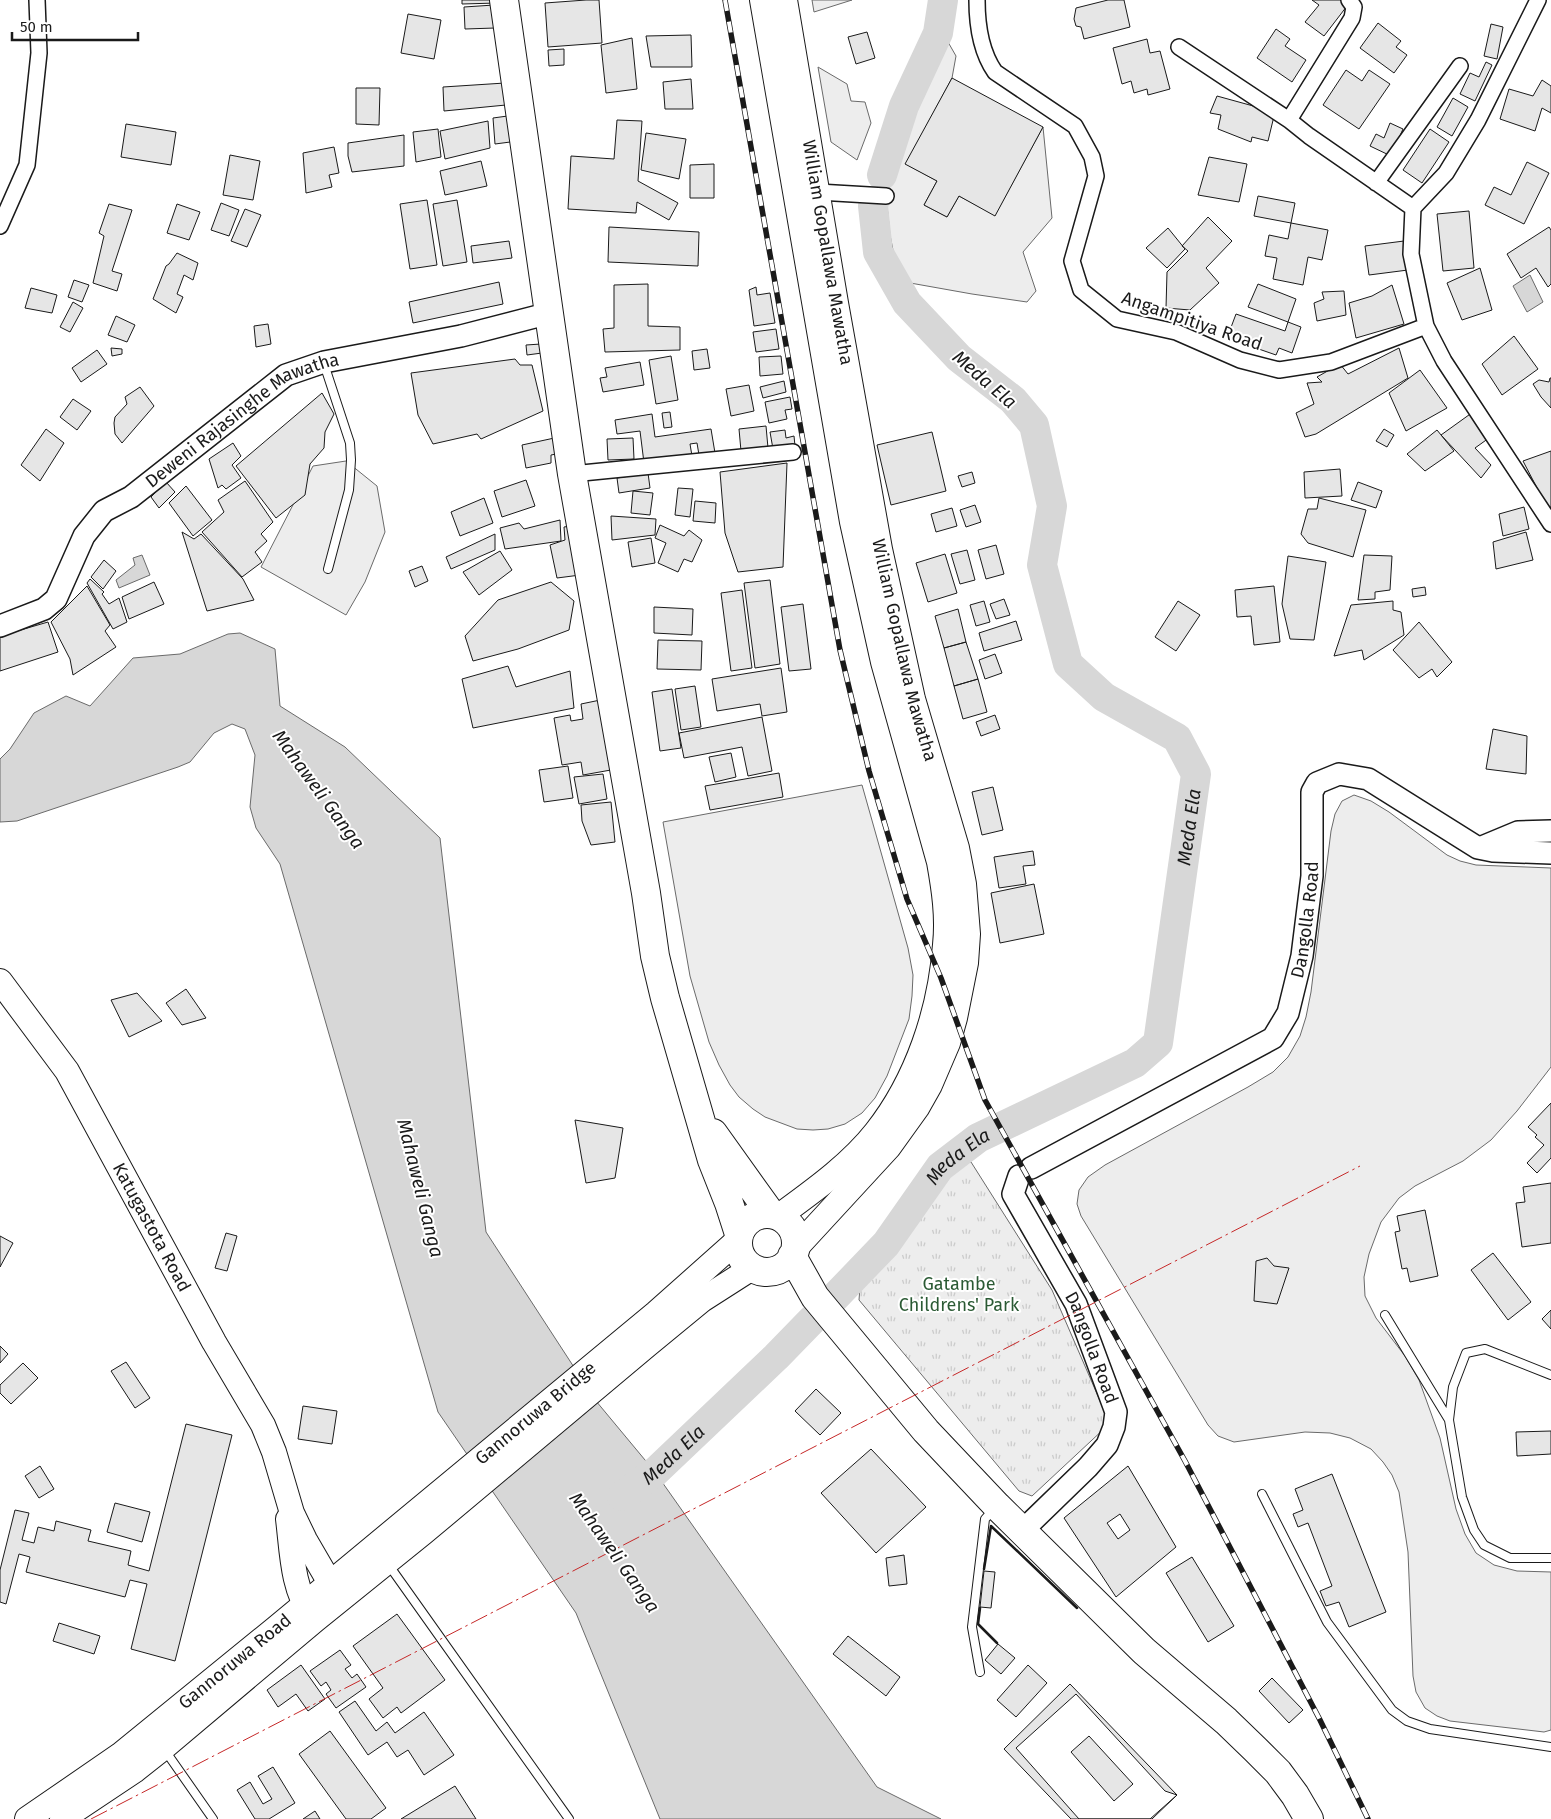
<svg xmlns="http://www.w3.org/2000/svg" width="1551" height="1819" font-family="'Fira Sans',sans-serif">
	<defs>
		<pattern id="grass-tufts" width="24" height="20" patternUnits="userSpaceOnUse" patternTransform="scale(1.25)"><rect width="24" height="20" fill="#ededed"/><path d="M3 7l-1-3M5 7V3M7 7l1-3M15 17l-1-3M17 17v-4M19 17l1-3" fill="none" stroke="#cbcbcb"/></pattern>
	</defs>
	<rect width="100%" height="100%" fill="#fff"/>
	<path fill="url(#grass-tufts)" stroke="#6a6a6a" d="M971 1162 1052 1290 1104 1410 1106 1427 1032 1496 1019 1491 859 1300 860 1287 957 1163Z"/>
	<path fill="#ededed" stroke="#6a6a6a" d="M812 0H852L814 12Z
		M948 42 956 56 952 78 906 164 937 181 924 205 947 217 959 196 995 215 1043 127 1052 218 1023 252 1036 291 1027 302 972 294 899 281 890 235 886 196V177L933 51Z
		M818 67 847 84 851 101 865 102 871 123 857 160 831 142Z
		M346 461 377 486 385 532 365 582 346 615 261 567 313 466Z
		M862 785 908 948 913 975 912 996 909 1019 887 1076 875 1098 862 1113 845 1124 828 1129 813 1130 797 1129 765 1117 753 1109 739 1097 730 1085 719 1065 709 1042 690 976 663 822Z
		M1354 795 1371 801 1389 812 1447 855 1460 861 1476 865 1551 868V1067L1517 1111 1491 1140 1463 1161 1415 1186 1399 1198 1381 1222 1369 1254 1364 1277 1365 1296 1376 1318 1405 1356 1419 1380 1440 1438 1456 1509 1465 1534 1476 1553 1494 1565 1517 1571 1551 1572V1730L1544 1732 1450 1721 1437 1716 1425 1708 1416 1692 1413 1676 1408 1552 1399 1492 1392 1475 1383 1462 1371 1449 1350 1438 1330 1433 1305 1432 1234 1442 1218 1436 1208 1425 1081 1216 1077 1204 1079 1190 1088 1177 1105 1165 1248 1087 1273 1072 1288 1057 1300 1036 1306 1017 1311 992 1331 831 1335 814 1342 801Z"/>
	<path fill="#d7d7d7" stroke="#6a6a6a" d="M1530 275 1543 302 1527 312 1513 286Z
		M142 555 150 575 119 588 116 580 135 565 133 558Z
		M240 633 275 649 280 706 345 747 440 838 486 1232 596 1401 655 1472 877 1787 941 1819H660L576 1613 438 1412 280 864 256 828 250 807 255 755 245 729 232 724 214 733 190 762 178 767 17 821 0 822V759L10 749 34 713 66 696 90 706 133 658 180 654 228 634Z"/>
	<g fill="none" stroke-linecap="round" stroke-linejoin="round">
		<g stroke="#d7d7d7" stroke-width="30">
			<path d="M882 175 904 106 938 33 943 0"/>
			<path id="s1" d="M835 1297 886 1244 940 1167 978 1138 1135 1063 1158 1043 1196 774 1177 738 1104 697 1068 664 1042 565 1052 506 1034 425 1013 400 959 358 907 303 878 252 873 206 874 202"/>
			<path id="s2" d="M622 1496 655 1472 776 1357 812 1320"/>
		</g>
	</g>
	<path fill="#e6e6e6" stroke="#1a1a1a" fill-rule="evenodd" d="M462 0H497V3L462 4Z
		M586 0H599L602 43 548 47 545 3Z
		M1108 0H1124L1130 27 1084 39 1081 27 1076 26 1074 19 1076 8Z
		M1312 0H1340L1347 6 1324 36 1305 22 1319 5Z
		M494 5 495 28 465 29 464 7Z
		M408 14 441 20 434 59 401 53Z
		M1378 23 1401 41 1396 47 1407 55 1394 73 1360 48Z
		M1491 24 1503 27 1497 59 1484 56Z
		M1276 29 1290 39 1285 46 1306 60 1292 82 1257 58Z
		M867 32 875 58 856 64 848 37Z
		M691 35 692 67H651L646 36Z
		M632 38 637 89 606 93 601 45Z
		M1147 39 1150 53 1160 51 1170 89 1148 95 1147 89 1134 93 1131 81 1122 84 1113 48Z
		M564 49V65L549 66 548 50Z
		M1486 62 1492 65 1475 101 1460 94 1470 73 1479 77Z
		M1346 70 1362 81 1369 70 1390 84 1359 129 1323 105Z
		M952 78 1043 127 995 216 959 196 947 217 924 205 937 181 905 164Z
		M691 79 693 109H665L663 82Z
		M1542 80 1551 86V113L1542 108 1535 131 1500 119 1509 89 1533 96Z
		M505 83 506 105 444 111 443 87Z
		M356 88H380L379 125 356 124Z
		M1217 96 1275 112 1268 141 1252 137 1251 142 1218 129 1221 115 1210 113Z
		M1453 98 1468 107 1452 136 1437 127Z
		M515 115 518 141 495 144 493 118Z
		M617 120 642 121 638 181 678 203 669 220 637 202 636 213 568 209 571 156 614 159Z
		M488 121 490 148 445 159 440 131Z
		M1390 123 1403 129 1391 156 1370 146 1376 134 1384 138Z
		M126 124 176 132 171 165 121 157Z
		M438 129 441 157 416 162 413 132Z
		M1430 129 1449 142 1422 183 1403 170Z
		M646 133 686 139 679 179 641 170Z
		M404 135V166L352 172 348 156V143Z
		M334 147 339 173 329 175 332 187 306 193 303 153Z
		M230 155 260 161 253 200 223 195Z
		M1209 157 1247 164 1239 202 1198 195Z
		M481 161 487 186 445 195 440 171Z
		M1527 162 1549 173 1524 224 1485 205 1494 187 1511 195Z
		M714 164V198H690V165Z
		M1258 196 1295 203 1291 223 1254 216Z
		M427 200 437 265 410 269 400 204Z
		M457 200 467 262 443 266 433 204Z
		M221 203 239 210 229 236 211 230Z
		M109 204 132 210 112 271 122 274 117 291 93 283 104 236 99 233Z
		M177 204 200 212 189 240 167 233Z
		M245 209 261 215 247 247 231 241Z
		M1469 211 1474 268 1443 271 1437 214Z
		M1208 217 1232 241 1206 268 1219 283 1190 310 1166 308 1167 272 1188 251 1182 246Z
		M1291 223 1328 230 1322 260 1308 257 1303 285 1273 279 1277 258 1265 256 1269 235 1288 239Z
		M609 227 699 232 698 266 608 262Z
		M1549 227 1551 230V284L1548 287 1536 268 1521 278 1507 254Z
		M1168 228 1185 249 1167 268 1146 248Z
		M509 241 512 258 473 263 471 246Z
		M1404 241 1408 270 1369 275 1365 246Z
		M177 253 198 263 193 280 184 275 177 294 183 297 176 313 153 299 166 266 169 264Z
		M1480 268 1492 310 1462 320 1447 283Z
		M74 280 89 285 82 302 68 297Z
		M499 282 503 304 413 323 409 302Z
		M648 284V326L680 327V350L605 352 603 329 614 328V285Z
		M1258 284 1296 299 1288 322 1248 307Z
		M1392 285 1404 324 1356 338 1349 303 1372 296Z
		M756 287 757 295 770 293 775 323 754 326 749 290Z
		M31 288 57 295 52 313 25 308Z
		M1344 291 1346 315 1317 321 1314 303 1324 299 1322 292Z
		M73 302 83 308 70 332 60 327Z
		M1236 314 1285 331 1288 322 1301 327 1292 353 1279 348 1276 355 1227 338Z
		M116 316 135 325 127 342 108 335Z
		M268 324 271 344 256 347 254 326Z
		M776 329 779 349 756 352 753 332Z
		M1514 336 1538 369 1502 395 1482 364Z
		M541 344 542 353 527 355 526 345Z
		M111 348 122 349V354L112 356Z
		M1399 348 1408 378 1316 434 1305 437 1296 413 1314 404 1307 383 1322 382 1317 377 1340 364 1348 374Z
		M707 349 710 368 694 370 692 351Z
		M97 350 107 364 81 382 72 368Z
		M671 356 678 400 656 404 649 360Z
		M781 356 783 374 760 376 759 357Z
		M515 359 520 365H532L543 411 481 439 477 434 433 444 418 415 411 373Z
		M640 362 644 385 603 392 600 378 607 377 605 368Z
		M1420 370 1447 408 1406 431 1389 393Z
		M1550 378H1551V408L1541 397 1533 384 1539 380 1549 382Z
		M784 381 786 392 763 398 760 387Z
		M749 385 754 411 731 416 726 389Z
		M140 387 154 406 122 443 115 434 114 423 115 417 127 404 125 397Z
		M322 393 334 414 325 432 324 448 310 464 305 495 276 518 236 466Z
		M790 397 792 409 785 410 787 419 769 423 765 402Z
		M73 399 91 411 77 430 60 417Z
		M670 412 672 427 664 428 662 413Z
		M1473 412 1489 438 1475 448 1491 465 1481 478 1441 435Z
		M652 414 655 437 711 429 715 453 699 455 697 443 690 444 692 456 644 463 640 431 617 434 615 420Z
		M766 426 768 448 741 451 739 429Z
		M46 429 64 443 40 481 21 465Z
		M1384 429 1394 435 1387 447 1376 441Z
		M785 430 786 438 794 436 795 446 773 449 770 432Z
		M1437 430 1454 451 1425 471 1407 454Z
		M932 432 946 491 891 505 877 445Z
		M559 437 562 453 551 455V463L526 468 522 445Z
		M633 438 634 459 608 460 607 439Z
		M233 443 241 456 232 465 241 478 226 489 222 485 218 488 209 459Z
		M1551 451V506L1549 511 1523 461Z
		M787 463 783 567 738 572 725 533 720 472Z
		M1340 469 1342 496 1305 498 1304 472Z
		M972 472 975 483 962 487 958 476Z
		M648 473 650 488 619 493 617 478Z
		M526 480 535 506 502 517 494 491Z
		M245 481 273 522 261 534 267 541 255 552 262 562 242 577 202 532 224 512 218 500Z
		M166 482 175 492 159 508 151 497Z
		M1358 482 1382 491 1376 508 1351 500Z
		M186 486 212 520 193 536 169 503Z
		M678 488 693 489 690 517 675 515Z
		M633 491 653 493 650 515 631 513Z
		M484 498 493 523 460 536 451 512Z
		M1319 498 1366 510 1353 557 1308 543 1301 534 1308 509H1317Z
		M695 501 716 503 715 523 693 521Z
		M975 505 981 522 966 527 960 510Z
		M1524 507 1529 529 1503 536 1499 514Z
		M952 508 957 526 936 532 931 514Z
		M611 516 656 519 655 535 612 540Z
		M560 520 561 541 505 549 500 528 519 523 524 529Z
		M577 525 588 574 557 578 550 545 565 540 564 527Z
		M660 525 684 536 689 530 702 540 692 562 684 559 678 572 658 563 666 543 655 538Z
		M182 532 194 539 201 534 243 579 254 600 207 611Z
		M1526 532 1533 560 1496 569 1493 542Z
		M495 534V550L451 569 446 557Z
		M651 538 655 563 632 567 628 542Z
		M996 545 1004 574 986 579 978 550Z
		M967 550 975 580 960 584 951 554Z
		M500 551 512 570 479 595 463 572Z
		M945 554 957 593 928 602 916 563Z
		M1364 555 1392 556 1390 590 1375 592V599L1358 600Z
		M1288 556 1326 562 1314 640 1290 639 1282 604Z
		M104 560 116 571 103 589 91 577Z
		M422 566 428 581 415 587 409 571Z
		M90 579 104 592 102 594 109 604 119 598 127 622 113 629 87 583Z
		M770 580 780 664 755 668 744 583Z
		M154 582 164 604 129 619 122 597Z
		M551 582 574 601 569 630 518 649 473 661 465 636 498 600Z
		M87 586 110 625 105 631 116 647 73 675 70 659 51 622Z
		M1274 586 1280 642 1254 645 1251 616 1237 617 1235 590Z
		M1425 587 1426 595 1413 597 1412 589Z
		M742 590 752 668 731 671 721 593Z
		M1004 599 1010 615 996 619 990 604Z
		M984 601 990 622 976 626 970 605Z
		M1178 601 1200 615 1176 651 1155 637Z
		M1393 601V610L1401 612 1404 635 1364 660 1362 650 1334 656 1351 605Z
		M803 604 811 669 789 671 781 607Z
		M654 607 693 609 692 635 654 633Z
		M958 609 966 642 944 648 935 616Z
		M1016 621 1022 640 984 651 979 633Z
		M48 622 58 652 0 671V636Z
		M1419 622 1452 662 1437 677 1432 669 1419 678 1393 650Z
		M658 640 702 641 701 670 657 669Z
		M966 642 978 679 954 686 944 648Z
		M995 654 1002 673 985 679 979 660Z
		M508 666 516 687 570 671 574 708 473 728 462 679Z
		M781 668 787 712 762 716 760 704 717 711 712 679Z
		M978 679 987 712 963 719 954 686Z
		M695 686 701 727 681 730 675 689Z
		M672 689 681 748 660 751 652 692Z
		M610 698 622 768 583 775 581 762 562 765 554 718 570 715 571 721 583 719 581 704Z
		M995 715 1000 729 981 736 976 722Z
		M762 717 772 771 748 776 742 747 684 758 679 733Z
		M1493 729 1527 736 1526 774 1486 769Z
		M731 753 736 777 715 782 709 757Z
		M568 766 573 798 544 802 539 770Z
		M779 773 783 797 710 810 705 786Z
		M603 774 607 799 579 804 574 777Z
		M993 787 1003 830 982 835 972 792Z
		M611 802 615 842 591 845 582 821 581 805Z
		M1033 851 1035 865 1023 866 1026 884 999 888 994 857Z
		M1034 884 1044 934 1000 943 991 893Z
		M186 989 206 1018 182 1025 166 1003Z
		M137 993 162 1021 129 1037 111 1000Z
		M1551 1103V1158L1537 1173 1527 1163 1544 1145 1535 1137 1537 1135 1528 1127Z
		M575 1120 623 1128 615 1178 586 1183Z
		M1551 1183V1243L1522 1247 1516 1203 1525 1202 1523 1187Z
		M1425 1210 1438 1276 1410 1282 1407 1268 1402 1269 1395 1232 1400 1231 1397 1216Z
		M226 1233 237 1236 227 1271 215 1268Z
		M0 1236 13 1243 0 1267Z
		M1493 1253 1531 1302 1508 1320 1471 1270Z
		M1267 1258 1274 1266 1289 1268 1277 1304 1254 1301 1256 1261Z
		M1551 1310V1329L1542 1319Z
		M0 1346 8 1354 0 1363Z
		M126 1362 150 1398 135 1408 111 1371Z
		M23 1363 38 1378 11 1404 0 1393V1385Z
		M816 1389 841 1413 820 1435 795 1411Z
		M303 1406 337 1411 332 1444 298 1439Z
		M186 1424 232 1435 175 1661 131 1649 147 1584 130 1580 125 1597 26 1572 30 1557 19 1554 6 1604 0 1602V1570L15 1510 29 1513 22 1540 34 1543 38 1527 54 1531 56 1521 91 1530 88 1541 131 1551 128 1565 149 1571Z
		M1551 1431V1454L1517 1456 1516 1432Z
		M871 1449 926 1507 876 1553 821 1493Z
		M40 1466 54 1489 39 1498 25 1476Z
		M1128 1466 1176 1547 1116 1597 1064 1518ZM1120 1514 1130 1530 1118 1539 1107 1523Z
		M1332 1474 1386 1612 1349 1627 1339 1602 1326 1606 1320 1591 1332 1586 1308 1523 1298 1527 1293 1514 1303 1510 1295 1489Z
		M115 1503 150 1512 142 1542 107 1532Z
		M904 1555 907 1584 889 1586 886 1558Z
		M1192 1557 1234 1626 1208 1642 1166 1573Z
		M984 1571 995 1572 991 1608 980 1607Z
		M397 1614 445 1680 401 1713 397 1707 383 1718 369 1699 383 1688 353 1646Z
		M59 1623 100 1636 94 1654 53 1641Z
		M848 1636 900 1677 886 1696 833 1654Z
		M998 1644 1015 1658 1001 1674 985 1660Z
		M340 1650 351 1665 345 1669 352 1678 357 1674 366 1687 336 1708 326 1694 331 1690 326 1682 321 1686 310 1671Z
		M301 1665 325 1699 308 1711 296 1694 278 1707 267 1690Z
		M1028 1665 1047 1683 1016 1717 997 1700Z
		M1272 1678 1303 1710 1289 1723 1259 1691Z
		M1070 1684 1177 1795 1152 1819H1071L1004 1749ZM1089 1736 1133 1784 1114 1801 1071 1752Z
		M1076 1694 1165 1791 1177 1795 1150 1819H1079L1016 1748Z
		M355 1701 376 1731 387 1722 395 1733 424 1712 454 1755 424 1775 408 1750 397 1757 387 1742 368 1755 339 1712Z
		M330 1731 386 1808 371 1819H346L299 1754Z
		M273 1767 295 1803 269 1819H255L237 1790 250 1782 263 1804 272 1799 258 1776Z
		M455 1786 476 1819H401Z
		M315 1811 320 1819H303Z"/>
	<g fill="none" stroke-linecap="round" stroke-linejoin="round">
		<g stroke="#1a1a1a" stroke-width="10">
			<path id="lane" d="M324 364 350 443 351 460 349 490 328 569
				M1385 1315 1449 1420 1462 1497 1474 1530 1484 1545 1510 1558H1551
				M1449 1420 1453 1387 1466 1353 1485 1349 1551 1375
				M1262 1494 1327 1622 1392 1710 1407 1721 1430 1729 1551 1747
				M388 1564 569 1819
				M980 1672 972 1627 985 1519 994 1509
				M164 1749 213 1819"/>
		</g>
		<g stroke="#1a1a1a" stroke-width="18">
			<path id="street" d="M977 0C977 24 981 52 995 72L1075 126 1092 157 1096 176 1072 261 1081 290 1117 319 1176 332 1240 360 1279 370 1331 362 1426 326
				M1538 0 1478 120 1446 173 1413 208 1411 254 1426 326 1444 361 1551 524
				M1179 47 1289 120 1309 136 1413 208
				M1289 120 1352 18 1354 7 1349 0
				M1376 183 1460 66
				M818 192 886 196
				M0 226 27 165 39 53 37 0
				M572 474 793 452"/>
		</g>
		<g stroke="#1a1a1a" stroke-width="24">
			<g id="secondary">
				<path id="s3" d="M0 626 44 609 56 599 84 536 104 511 131 497 286 375 324 362 461 336 550 313"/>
				<path d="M1482 847 1518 832 1551 831"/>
				<path id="s4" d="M1031 1168 1273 1038 1288 1013 1302 956 1312 876V792L1317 783 1339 774 1368 779 1478 848 1493 851 1551 853"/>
				<path id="s5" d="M1019 1176 1013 1194 1076 1304 1116 1412 1114 1427 1107 1445 1088 1467 1022 1531"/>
			</g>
		</g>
		<g stroke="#1a1a1a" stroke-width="26">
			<g id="primary">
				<path d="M762 0 852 522 883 662 939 862C944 890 948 917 945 945 940 1011 917 1080 876 1132 850 1165 813 1191 779 1216"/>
				<path id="s6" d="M785 0 836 303 880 549 913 699 957 848 964 884 968 934 966 963 955 1018 948 1043 930 1085 917 1108 889 1147 795 1249"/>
				<path id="s7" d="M0 981 67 1071 214 1342 263 1425 274 1452 292 1513 305 1540 330 1583 339 1595"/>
				<path d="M288 1519C292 1551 292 1589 312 1616"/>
				<path id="s8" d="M27 1819 120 1755 276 1628 656 1313 738 1240"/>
				<path d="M62 1819 134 1771 163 1748 315 1620 423 1533 646 1346 702 1300 752 1268"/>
			</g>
		</g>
		<g stroke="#1a1a1a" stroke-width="30">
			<path id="highway" d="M504 0 572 474 646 893 655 956 665 998 712 1160 729 1203 739 1234
				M713 1133 771 1214
				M738 1243a29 29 0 1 1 58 0a29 29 0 1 1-58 0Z
				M792 1256 815 1297 926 1431 997 1506 1144 1651 1226 1721 1255 1749 1278 1772 1295 1795 1309 1819"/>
		</g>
		<use href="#lane" stroke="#fff" stroke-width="8"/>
		<use href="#street" stroke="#fff" stroke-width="15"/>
		<use href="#secondary" stroke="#fff" stroke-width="21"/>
		<use href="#primary" stroke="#fff" stroke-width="24"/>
		<use href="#highway" stroke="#fff" stroke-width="28"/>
		<g stroke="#1a1a1a" stroke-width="5.5">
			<path id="rail" d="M725 0 840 650 869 771 907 899 941 978 985 1100 1185 1461 1320 1720 1368 1819"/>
		</g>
		<use href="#rail" stroke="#fff" stroke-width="4" stroke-dasharray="11" stroke-linecap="butt"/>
		<path stroke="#1a1a1a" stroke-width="2.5" d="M984 1569 991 1526 1077 1608
			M980 1608 978 1624 997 1643"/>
		<path stroke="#c62828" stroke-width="1" stroke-dasharray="18 4 2.5 4" stroke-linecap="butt" d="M91 1819 1360 1166"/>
	</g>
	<g text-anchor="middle" stroke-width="4" stroke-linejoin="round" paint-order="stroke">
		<g font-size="18" fill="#1a1a1a" stroke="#fff">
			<text dy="6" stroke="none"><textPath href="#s6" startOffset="256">William Gopallawa Mawatha</textPath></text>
			<text transform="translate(1192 321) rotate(19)" y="6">Angampitiya Road</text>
			<text dy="6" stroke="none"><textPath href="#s3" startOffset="331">Deweni Rajasinghe Mawatha</textPath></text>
			<text dy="6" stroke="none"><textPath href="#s6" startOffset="661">William Gopallawa Mawatha</textPath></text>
			<text dy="6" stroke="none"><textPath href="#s4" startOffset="399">Dangolla Road</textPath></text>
			<text dy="6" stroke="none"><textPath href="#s7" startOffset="290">Katugastota Road</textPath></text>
			<text dy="6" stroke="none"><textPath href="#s5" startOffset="192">Dangolla Road</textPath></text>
			<text dy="6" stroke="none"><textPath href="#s8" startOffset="651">Gannoruwa Bridge</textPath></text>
			<text dy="6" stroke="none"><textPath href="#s8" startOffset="261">Gannoruwa Road</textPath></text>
		</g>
		<g font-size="18" fill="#2b5a34" stroke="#fff">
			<text x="959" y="1290">Gatambe<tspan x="959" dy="21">Childrens' Park</tspan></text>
		</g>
		<g font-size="19" font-style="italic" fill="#1a1a1a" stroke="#fff">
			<text transform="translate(985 379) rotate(41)" y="7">Meda Ela</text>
			<text transform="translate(319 789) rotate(54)" y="7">Mahaweli Ganga</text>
			<text dy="7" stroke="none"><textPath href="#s1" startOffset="638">Meda Ela</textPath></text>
			<text dy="7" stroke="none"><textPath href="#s1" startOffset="188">Meda Ela</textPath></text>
			<text transform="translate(421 1188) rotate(76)" y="7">Mahaweli Ganga</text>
			<text dy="7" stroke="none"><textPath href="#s2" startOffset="66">Meda Ela</textPath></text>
			<text transform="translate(615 1552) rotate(55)" y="7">Mahaweli Ganga</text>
		</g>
	</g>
	<path d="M12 32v8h126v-8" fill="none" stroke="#1a1a1a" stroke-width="2.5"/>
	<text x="20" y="32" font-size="15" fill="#1a1a1a" stroke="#ffffff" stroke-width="4" paint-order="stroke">50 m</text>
</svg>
